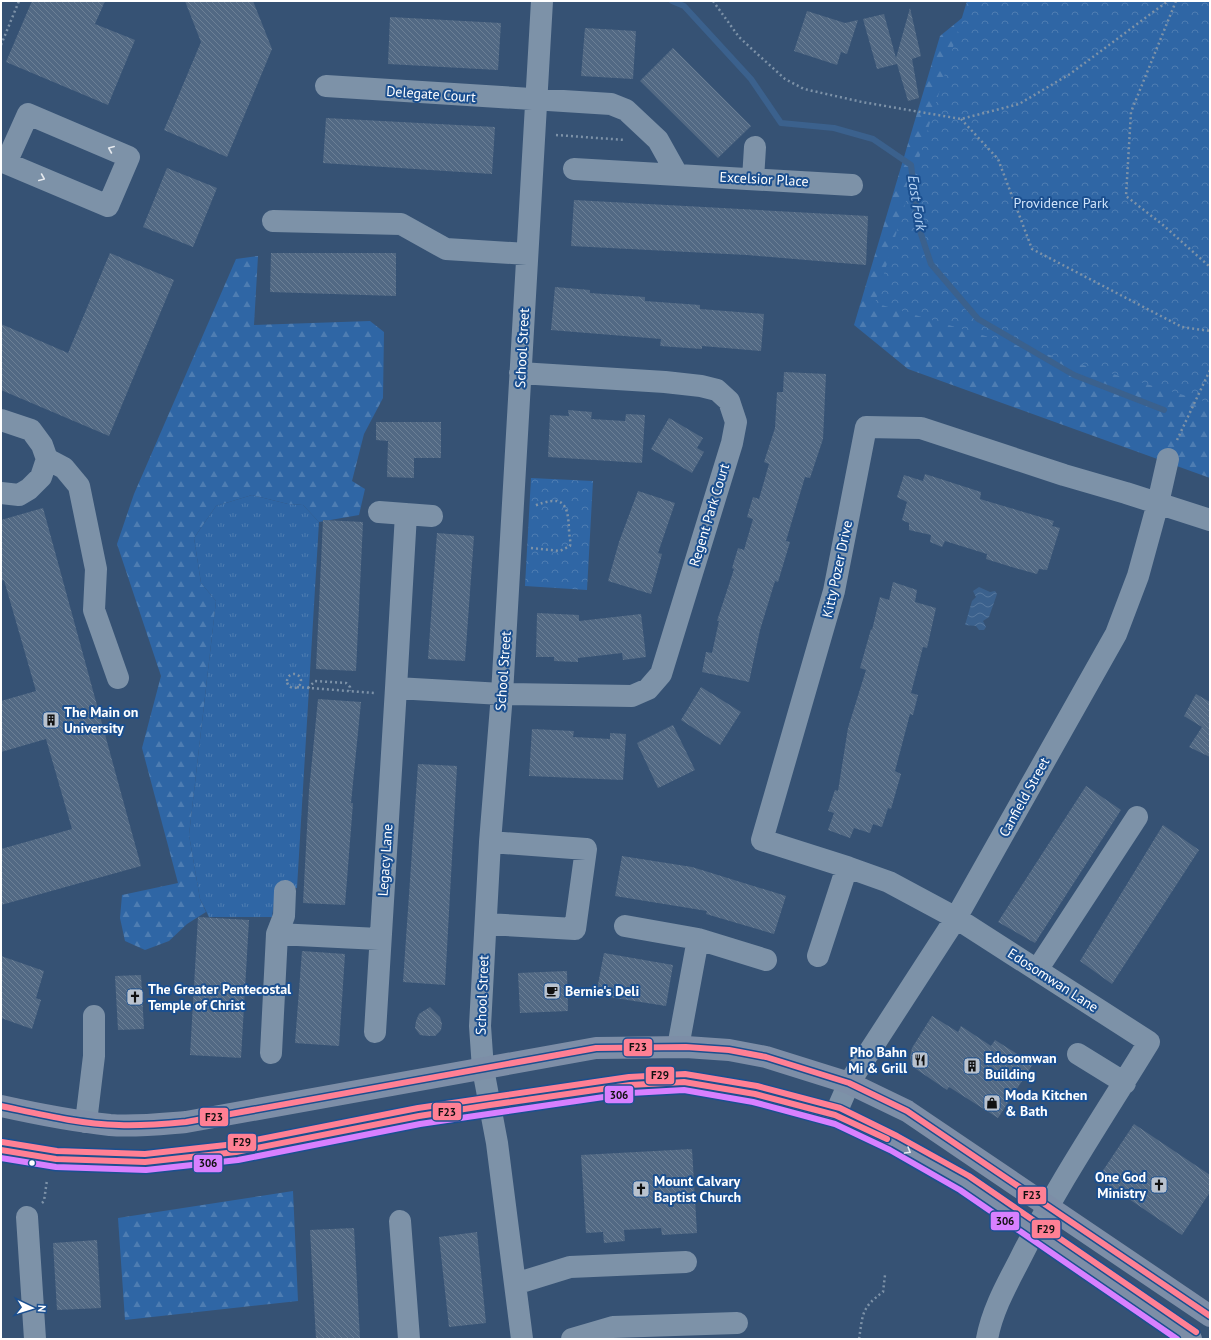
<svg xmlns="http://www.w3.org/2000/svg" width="1211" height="1340" font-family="'PT Sans',sans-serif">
	<defs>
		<pattern id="grass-tufts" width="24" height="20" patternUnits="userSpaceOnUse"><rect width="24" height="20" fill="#2f66a5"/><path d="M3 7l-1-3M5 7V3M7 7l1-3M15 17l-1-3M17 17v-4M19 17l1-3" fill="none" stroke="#4e7db2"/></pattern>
		<pattern id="forest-firs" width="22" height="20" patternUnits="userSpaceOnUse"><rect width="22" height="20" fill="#2f66a5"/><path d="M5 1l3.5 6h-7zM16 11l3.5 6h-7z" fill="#4e7db2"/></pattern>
		<pattern id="park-crowns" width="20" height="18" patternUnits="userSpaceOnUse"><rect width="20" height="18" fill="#2f66a5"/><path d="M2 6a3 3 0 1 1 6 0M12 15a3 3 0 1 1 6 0" fill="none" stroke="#4e7db2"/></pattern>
		<pattern id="water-waves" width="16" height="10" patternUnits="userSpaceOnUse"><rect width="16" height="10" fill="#3b618d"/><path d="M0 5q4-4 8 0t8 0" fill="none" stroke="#58799e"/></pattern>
		<pattern id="building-back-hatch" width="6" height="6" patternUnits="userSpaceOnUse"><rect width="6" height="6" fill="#526984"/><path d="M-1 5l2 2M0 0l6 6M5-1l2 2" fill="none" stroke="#6c8096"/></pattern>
	</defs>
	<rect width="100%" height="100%" fill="#365274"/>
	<path fill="url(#grass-tufts)" d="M252 495 288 504 303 505 319 522 297 888 276 887 272 917H209L200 899 189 835 216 601 201 583 194 538 216 506Z"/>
	<path fill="url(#forest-firs)" d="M1210 1V478L908 369 854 325 940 36 978 5Z
		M258 256 254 325 370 321 384 332 383 398 364 434 352 481 365 489 359 515 319 522 303 505 288 504 252 495 216 506 194 538 201 583 216 601 189 835 200 899 206 912 187 924 169 941 145 950 125 941 120 918 122 895 178 883 142 748 161 676 117 544 134 494 236 259Z
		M293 1191 298 1301 125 1320 118 1218Z"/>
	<path fill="url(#park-crowns)" d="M967 1H1210V403L875 303Z
		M531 478 593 481 587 590 525 586Z"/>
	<path fill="url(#water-waves)" d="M979 587 990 592 995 591 997 594 989 617 983 621 986 627 984 630H979L976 626 965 625 972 601 976 597 973 591Z"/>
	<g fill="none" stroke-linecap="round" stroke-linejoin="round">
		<path stroke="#3b618d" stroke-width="6" d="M672 1 684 6 751 79 781 123 834 128 873 139 911 165 919 228 931 264 978 319 1074 375 1164 410"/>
	</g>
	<path fill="url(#building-back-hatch)" d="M32 1H105L95 24 135 40 108 105 6 62Z
		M185 1H253L272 49 227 157 164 130 201 42Z
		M910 8 921 56 912 59 919 98 908 101 897 64 877 69 863 19 884 14 896 58Z
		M807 11 845 23 858 20 847 54 841 52 837 65 794 51Z
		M390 17 501 23 498 70 388 64Z
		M585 28 636 31 633 79 581 76Z
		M673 48 751 126 718 158 640 81Z
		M326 118 495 127 492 174 323 163Z
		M167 168 217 188 193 247 143 227Z
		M574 200 868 216 866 265 747 255 571 246Z
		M110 253 174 280 109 436 1 390V324L68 353Z
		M271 253H396V296L270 292Z
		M555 287 590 290V293L645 297V301L700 305V309L764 314 761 351 702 346V349L660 346 661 339 551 330Z
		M784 372 826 374 823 439 810 478 805 477 786 541 790 542 778 582 775 581 760 630 749 682 702 672 706 652 712 653 719 621H717L734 569 732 568 738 548 744 550 753 519 747 517 753 497 759 499 769 464 764 462 775 428 777 392H783Z
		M568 410 592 412 591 419 625 421 626 414 645 415 642 463 548 457 550 415 569 416Z
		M669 418 703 438 697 448 704 452 692 473 651 449Z
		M376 422H441V458H414V478L387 477 388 441 376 440Z
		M925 474 981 492 980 499 1054 521 1052 526 1060 528 1047 570 1039 569 1037 574 1015 568 986 559 987 554 945 541 942 547 930 542 931 535 909 530V523L902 520 907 502 897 497 904 475 923 481Z
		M638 491 675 503 658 553 662 554 651 594 608 581 619 542Z
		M43 508 141 866 1 905V849L72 829 46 739 1 752V701L36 691 4 580 1 581V520Z
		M323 520 363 522 356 671 316 669Z
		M437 533 474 536 465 661 428 659Z
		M893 582 917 590 915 602 936 608 927 648 923 647 911 693 918 695 913 715 910 714 895 771 901 774 891 809 888 808 882 827 873 824 870 833 854 828 850 838 828 830 834 813 828 811 835 790 838 791 848 728 866 670 860 668 871 629 872 630 880 597 889 600Z
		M537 613 579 615V621L641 614 646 657 623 660 622 653 578 658V662L554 661V657H536Z
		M701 687 741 712 720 745 681 720Z
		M1196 694 1210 702V757L1189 747 1202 727 1184 716Z
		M318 699 361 702 351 803H353L345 905 303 903 309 791Z
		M673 725 695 770 658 788 637 743Z
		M532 729 574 731 573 737 610 739V733L626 734 623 780 529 776Z
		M418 764 457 766 445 985 403 982Z
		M1086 786 1121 810 1035 943 998 922Z
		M1163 825 1199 850 1112 984 1080 961Z
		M622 856 692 867 786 896 774 934 706 914 707 911 615 896Z
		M198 917 249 920 241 1058 190 1055Z
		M302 951 345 954 339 1046 295 1043Z
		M604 953 673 965 666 1006 596 995Z
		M1 956 44 971 36 998 41 1000 32 1029 1 1018Z
		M567 971 568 1011 520 1013 518 973Z
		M141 975 144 1029 118 1030 115 976Z
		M430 1007 440 1017 442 1024 441 1030 435 1036H428L420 1035 415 1028 416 1021 419 1014Z
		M932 1016 958 1032 961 1026 991 1046 995 1040 1033 1064 998 1118 949 1087 947 1090 913 1067 910 1058 912 1048Z
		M1134 1124 1210 1175V1192L1182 1235 1098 1178Z
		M692 1149 697 1233 662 1235 661 1228 624 1230 625 1241 604 1243 603 1232 586 1233 581 1155Z
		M354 1228 360 1339H316L310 1230Z
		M477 1232 486 1323 449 1327 439 1237Z
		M97 1240 101 1308 57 1310 53 1243Z"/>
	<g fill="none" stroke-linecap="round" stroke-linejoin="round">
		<path stroke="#7d92a8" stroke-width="2.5" stroke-dasharray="2 3" stroke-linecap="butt" d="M713 1 739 37 753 50 785 79 804 89 862 102 961 119 1019 104 1070 74 1168 1
			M1176 1 1131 112 1126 196 1163 225 1210 267
			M1 45 19 1
			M961 119 998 159 1032 249 1182 327 1210 331
			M556 135 625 140
			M1177 440 1210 370
			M531 548 560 551 570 546C571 540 569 536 569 530 568 501 562 495 534 506
			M287 681a7 7 0 1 1 14 0a7 7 0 1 1-14 0Z
			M297 687 374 693
			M308 688 315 681 346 683 350 687V691
			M42 1203 44 1201 47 1180
			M859 1339C863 1314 861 1308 883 1292L885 1275"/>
		<path stroke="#7d92a8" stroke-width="22" d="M326 86 611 104 626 110 658 140 677 174
			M1 161 108 206 129 157 28 114 6 163
			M574 169 852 185
			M753 179 755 147
			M273 221 401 224 446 249 527 254
			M1 420 31 430 42 445 47 459 41 477 29 489 19 495 1 493
			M47 459 64 468 79 486 96 569 94 610 118 678
			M379 512 432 516
			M396 688 406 514
			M486 924 575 929 586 849 490 842
			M625 926 698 939
			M277 934 284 916 285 891
			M818 956 847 867
			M1037 970 1137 817
			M375 1032 396 688 502 694 632 696 648 689 661 674 732 443 736 422 729 401 717 390 701 386 665 382 520 373
			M678 1047 698 939 766 960
			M271 1053 277 934 379 939
			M1078 1054 1125 1083
			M835 1115 849 1083 956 918 1116 634 1138 576 1158 503 1168 459
			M86 1122 94 1056V1016
			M27 1217 35 1339
			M400 1221 409 1339
			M515 1284 570 1267 686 1262
			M522 1339 497 1143 483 1069 480 1026 490 842 502 694 542 1
			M572 1339 613 1327 737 1323
			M987 1339C992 1311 1006 1286 1019 1261 1057 1185 1105 1114 1149 1042L956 918 889 882 847 867 762 840 834 591 866 427 921 428 1064 475 1126 493 1210 520"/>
		<path stroke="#7d8ea7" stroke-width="22" d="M1 1106C37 1114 73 1121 110 1125 135 1127 161 1124 186 1122L596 1048 686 1047 729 1050 766 1057 849 1083 907 1111 1210 1316
			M1 1150 56 1159 145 1162 236 1152 419 1116 630 1085 684 1082 755 1094 838 1116 894 1143 964 1183 1191 1339"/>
		<g stroke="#1b4f8f" stroke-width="9">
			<path id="bus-1" d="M1 1106C39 1114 79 1124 119 1125 141 1126 164 1124 186 1122L596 1048 686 1047 729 1050 766 1057 849 1083 907 1111 1210 1316
				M1 1150 56 1159 145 1162 236 1152 419 1116 490 1105 630 1085 684 1082 755 1094 835 1115 887 1139"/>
		</g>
		<g stroke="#1b4f8f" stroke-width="9">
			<path id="bus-2" d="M1 1158 56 1167 146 1170 238 1160 420 1124 631 1093 684 1090 753 1102 835 1124 890 1150 960 1190 1177 1339"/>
		</g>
		<g stroke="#1b4f8f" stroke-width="9">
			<path id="bus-3" d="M2 1142 57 1151 145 1154 235 1144 418 1108 629 1077 685 1074 757 1086 840 1108 897 1136 969 1176 1196 1332"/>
		</g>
		<use href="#bus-1" stroke="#ff8094" stroke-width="6"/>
		<use href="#bus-2" stroke="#d880ff" stroke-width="6"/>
		<use href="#bus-3" stroke="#ff8094" stroke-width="6"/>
	</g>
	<defs><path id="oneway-chevron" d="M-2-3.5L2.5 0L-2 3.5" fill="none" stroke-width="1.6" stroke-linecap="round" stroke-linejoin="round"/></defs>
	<g stroke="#e5e9ee">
		<use href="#oneway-chevron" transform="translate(111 149) rotate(-157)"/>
		<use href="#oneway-chevron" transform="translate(42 178) rotate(23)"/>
	</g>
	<use stroke="#e5e8ed" href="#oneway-chevron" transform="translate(908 1151) rotate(30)"/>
	<defs>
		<g id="building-square" transform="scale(0.9)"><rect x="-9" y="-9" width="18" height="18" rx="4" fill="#b9c2ce" stroke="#1b4f8f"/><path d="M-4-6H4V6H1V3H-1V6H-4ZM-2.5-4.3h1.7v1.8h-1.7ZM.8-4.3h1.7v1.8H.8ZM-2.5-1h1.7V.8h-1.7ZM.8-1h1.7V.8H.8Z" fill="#111"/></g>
		<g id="cafe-square" transform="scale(0.9)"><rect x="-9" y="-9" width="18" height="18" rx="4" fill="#b9c2ce" stroke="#1b4f8f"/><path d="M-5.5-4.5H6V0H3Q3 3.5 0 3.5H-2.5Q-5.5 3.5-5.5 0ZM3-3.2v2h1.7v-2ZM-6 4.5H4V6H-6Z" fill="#111"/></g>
		<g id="church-square" transform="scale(0.9)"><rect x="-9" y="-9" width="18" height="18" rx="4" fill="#b9c2ce" stroke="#1b4f8f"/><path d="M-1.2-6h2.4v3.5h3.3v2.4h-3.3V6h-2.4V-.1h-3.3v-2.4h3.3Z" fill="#111"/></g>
		<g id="restaurant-square" transform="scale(0.9)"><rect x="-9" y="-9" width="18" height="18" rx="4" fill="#b9c2ce" stroke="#1b4f8f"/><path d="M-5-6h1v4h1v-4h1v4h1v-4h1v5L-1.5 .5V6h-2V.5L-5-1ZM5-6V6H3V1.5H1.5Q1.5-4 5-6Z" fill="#111"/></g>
		<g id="shop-square" transform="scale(0.9)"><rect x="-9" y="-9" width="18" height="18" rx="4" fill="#b9c2ce" stroke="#1b4f8f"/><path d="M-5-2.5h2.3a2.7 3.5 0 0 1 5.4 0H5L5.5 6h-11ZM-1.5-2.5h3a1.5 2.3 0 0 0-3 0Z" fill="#111"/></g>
	</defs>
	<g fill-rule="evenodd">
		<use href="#building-square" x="51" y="720"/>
		<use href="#cafe-square" x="552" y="991"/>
		<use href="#church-square" x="135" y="997"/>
		<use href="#restaurant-square" x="920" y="1060"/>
		<use href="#building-square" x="972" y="1066"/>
		<use href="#shop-square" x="992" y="1103"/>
		<use href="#church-square" x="1159" y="1185"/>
		<use href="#church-square" x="641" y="1189"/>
	</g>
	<circle fill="#fff" stroke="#1b4f8f" stroke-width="1.5" cx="32" cy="1163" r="3.5"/>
	<g text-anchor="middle" stroke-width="4" stroke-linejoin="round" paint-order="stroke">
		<g font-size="14" fill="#fff" stroke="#1b4f8f">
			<text transform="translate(431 94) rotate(4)" y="5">Delegate Court</text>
			<text transform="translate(764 179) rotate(3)" y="5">Excelsior Place</text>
			<text transform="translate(522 348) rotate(-87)" y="5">School Street</text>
			<text transform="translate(709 515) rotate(-73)" y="5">Regent Park Court</text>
			<text transform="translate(837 569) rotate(-78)" y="5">Kitty Pozer Drive</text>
			<text transform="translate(503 671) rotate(-86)" y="5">School Street</text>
			<text transform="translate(1024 797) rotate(-61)" y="5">Canfield Street</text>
			<text transform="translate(385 860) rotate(-86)" y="5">Legacy Lane</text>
			<text transform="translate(1053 980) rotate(33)" y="5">Edosomwan Lane</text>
			<text transform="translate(482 995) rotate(-88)" y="5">School Street</text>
		</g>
		<g font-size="14" fill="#cfe3fa" stroke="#1b4f8f">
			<text x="1061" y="208">Providence Park</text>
		</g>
		<g font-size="14" font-weight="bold" fill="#fff" stroke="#1b4f8f" text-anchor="start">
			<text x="64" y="717">The Main on<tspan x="64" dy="16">University</tspan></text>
			<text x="148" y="994">The Greater Pentecostal<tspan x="148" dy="16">Temple of Christ</tspan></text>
			<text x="565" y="996">Bernie's Deli</text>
			<text x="907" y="1057" text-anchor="end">Pho Bahn<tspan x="907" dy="16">Mi &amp; Grill</tspan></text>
			<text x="985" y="1063">Edosomwan<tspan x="985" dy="16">Building</tspan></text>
			<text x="1005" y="1100">Moda Kitchen<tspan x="1005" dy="16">&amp; Bath</tspan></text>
			<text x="1146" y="1182" text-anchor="end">One God<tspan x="1146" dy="16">Ministry</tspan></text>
			<text x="654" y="1186">Mount Calvary<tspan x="654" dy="16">Baptist Church</tspan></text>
		</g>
		<g font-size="15" font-style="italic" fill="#b5d3f5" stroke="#1b4f8f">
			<text transform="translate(917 203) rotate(81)" y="5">East Fork</text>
		</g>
	</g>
	<g stroke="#1b4f8f" stroke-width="1.5">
		<rect x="623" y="1038" width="30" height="19" rx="4" fill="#ff8094"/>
		<rect x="645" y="1066" width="30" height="19" rx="4" fill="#ff8094"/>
		<rect x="604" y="1085" width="30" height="19" rx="4" fill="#d880ff"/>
		<rect x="432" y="1102" width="30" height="19" rx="4" fill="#ff8094"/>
		<rect x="199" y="1107" width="30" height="20" rx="4" fill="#ff8094"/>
		<rect x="227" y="1133" width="30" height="19" rx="4" fill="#ff8094"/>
		<rect x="193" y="1154" width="30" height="19" rx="4" fill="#d880ff"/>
		<rect x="1017" y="1186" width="30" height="19" rx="4" fill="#ff8094"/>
		<rect x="990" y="1211" width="30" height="20" rx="4" fill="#d880ff"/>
		<rect x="1031" y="1219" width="30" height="20" rx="4" fill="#ff8094"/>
	</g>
	<g font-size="11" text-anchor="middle" font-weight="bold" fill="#111">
		<text x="638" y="1051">F23</text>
		<text x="660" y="1079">F29</text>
		<text x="619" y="1099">306</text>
		<text x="447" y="1116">F23</text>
		<text x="214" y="1121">F23</text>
		<text x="242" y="1146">F29</text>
		<text x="208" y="1167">306</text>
		<text x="1032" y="1199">F23</text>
		<text x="1005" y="1225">306</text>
		<text x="1046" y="1233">F29</text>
	</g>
	<rect width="1211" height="1340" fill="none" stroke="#ffffff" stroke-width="4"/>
	<g transform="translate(32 1308) rotate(94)" stroke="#1b4f8f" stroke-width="3" paint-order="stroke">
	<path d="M0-3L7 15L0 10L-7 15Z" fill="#ffffff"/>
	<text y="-6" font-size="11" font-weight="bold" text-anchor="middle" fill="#ffffff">N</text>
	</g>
</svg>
